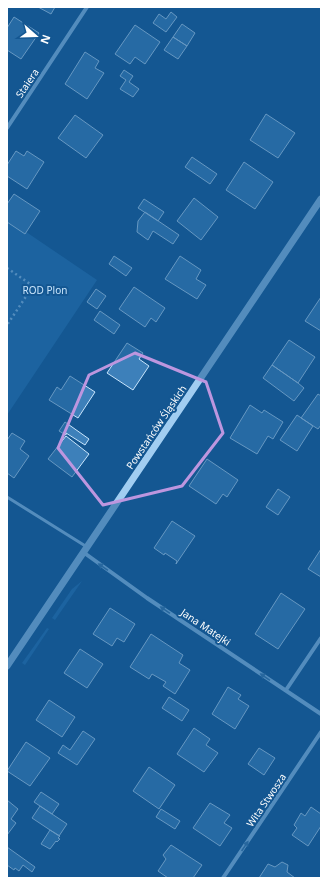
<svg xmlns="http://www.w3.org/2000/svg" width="328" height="885" font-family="'Noto Sans',sans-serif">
	<rect width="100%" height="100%" fill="#145792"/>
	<path fill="#2671b1" d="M7 219 97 280 7 415Z
		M82 581 55 620 52 618 72 589Z
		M47 628 49 629 25 665 22 663Z"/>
	<path fill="#3d80ba" stroke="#c9e5fc" d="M38 7H55L51 14Z
		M171 12 177 17 166 32 153 23 159 14 166 19Z
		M14 17 39 33 21 59 7 50V28Z
		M182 24 195 33 187 46 173 37Z
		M135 25 160 42 145 64 135 57 130 64 115 54Z
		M173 37 187 46 178 59 164 50Z
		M85 52 99 61 95 68 104 73 87 99 65 84Z
		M124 70 133 76 129 82 139 89 133 97 120 89 126 80 120 76Z
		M266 114 295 133 278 158 250 140Z
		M75 115 103 135 86 158 58 138Z
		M16 151 24 156 27 151 44 162 27 189 7 176V165Z
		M192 157 217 174 210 184 185 167Z
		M244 162 273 182 255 209 226 190Z
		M14 194 40 211 25 234 7 222V204Z
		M194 198 218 217 201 240 177 221Z
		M144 199 164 212 158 221 138 208Z
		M145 212 179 235 173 244 153 231 148 240 137 232 138 221Z
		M114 256 132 268 126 276 109 264Z
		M180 256 201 270 196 279 206 285 197 299 165 279Z
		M134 287 165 308 156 322 151 318 145 327 119 309Z
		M96 289 106 296 97 309 87 302Z
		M321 297V331L305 321Z
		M100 311 120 325 114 334 94 320Z
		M289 340 315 357 298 383 272 365Z
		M127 343 143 353 139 359 149 366 133 390 107 373Z
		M272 365 298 383 304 388 294 401 263 378Z
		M70 376 95 392 78 418 49 400 57 387 61 390Z
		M318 394 321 396V425L318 429 301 418Z
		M250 405 262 413 264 410 283 422 273 439 268 436 257 454 230 438Z
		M297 415 313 426 297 451 280 440Z
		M65 422 89 439 85 445 66 433V435L59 431Z
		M12 433 25 441 20 449 29 456 14 478 7 473V440Z
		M66 436 89 454 72 477 48 459Z
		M207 459 238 480 227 497 223 494 216 504 189 486Z
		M278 489 290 497 278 515 266 507Z
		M172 521 195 536 176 564 177 561 165 553 164 555 154 548Z
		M321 549V577L308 569Z
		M281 593 305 609 278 649 255 634Z
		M110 608 135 624 124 642 117 638 112 646 93 634Z
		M151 634 183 655 179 663 190 670 175 694 163 686 166 682 152 674 149 679 130 667Z
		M80 649 103 664 87 688 64 673Z
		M228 687 241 695 238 699 249 706 235 729 212 714Z
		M169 697 189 710 182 721 162 708Z
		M49 700 75 717 62 737 36 720Z
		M194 728 210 739 206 745 218 753 204 772 177 754Z
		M83 731 95 739 77 765 58 753 63 745 70 750Z
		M26 742 50 758 30 786 7 771Z
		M259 748 275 758 264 775 248 764Z
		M149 767 175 785 159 809 133 791Z
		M41 792 59 804 52 814 34 802Z
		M7 800 18 809 11 819 16 823 7 835Z
		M210 803 230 815 224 823 232 828 220 846 193 828Z
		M40 806 67 824 59 836 32 818Z
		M311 807 321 814V826L308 846 292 835 297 828 294 825 301 813 305 816Z
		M161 809 180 821 175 829 156 817Z
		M50 830 60 836 58 838 60 839 57 842 56 841 50 849 41 844Z
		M171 845 202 865 193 878H168L158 871 166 859 163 855Z
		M7 847 35 867 32 872 23 865 19 871 15 868 14 870 7 865Z
		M282 862 288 865 287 872 295 878H259L268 864 275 867Z"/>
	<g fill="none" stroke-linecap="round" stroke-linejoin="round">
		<path stroke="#a1cdf1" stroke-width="2.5" stroke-dasharray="2 3" stroke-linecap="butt" d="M7 268 33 286 7 325"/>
		<path stroke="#a1cdf1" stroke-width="3" d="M7 497 87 547"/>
		<path stroke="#a1cdf1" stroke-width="4" d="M7 128 87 7
			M83 552 147 598 321 714
			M286 690 321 638
			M223 878 321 732"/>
		<path stroke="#a1cdf1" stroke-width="7" d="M7 666 321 199"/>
	</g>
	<defs><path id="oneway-solid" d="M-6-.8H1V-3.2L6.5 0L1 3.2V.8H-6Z"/></defs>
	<g fill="#3e7aae">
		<use href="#oneway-solid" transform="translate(103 567) rotate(-145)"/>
		<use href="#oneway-solid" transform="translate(165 610) rotate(-146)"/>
		<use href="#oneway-solid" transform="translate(265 677) rotate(-146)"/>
		<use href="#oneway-solid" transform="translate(245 846) rotate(-56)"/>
	</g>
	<path d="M0 0H328V885H0ZM135 353 206 382 223 433 182 486 103 505 58 448 89 375Z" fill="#145792" fill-opacity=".55" fill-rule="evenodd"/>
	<path fill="none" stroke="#bd96df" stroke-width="3" stroke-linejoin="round" d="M135 353 206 382 223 433 182 486 103 505 58 448 89 375Z"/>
	<g text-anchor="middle" stroke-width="4" stroke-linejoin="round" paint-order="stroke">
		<g font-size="10" fill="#fff" stroke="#145792">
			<text transform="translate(27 83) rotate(-56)" y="4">Staiera</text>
			<text transform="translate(156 427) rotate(-56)" y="4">Powstańców Śląskich</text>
			<text transform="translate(206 627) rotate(34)" y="4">Jana Matejki</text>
			<text transform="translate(266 800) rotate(-56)" y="4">Wita Stwosza</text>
		</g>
		<g font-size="10" fill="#c9e5fc" stroke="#145792">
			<text x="45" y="294">ROD Plon</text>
		</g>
	</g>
	<rect width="328" height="885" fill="none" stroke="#ffffff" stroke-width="16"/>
	<g transform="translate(36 36) rotate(110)" stroke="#145792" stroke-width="3" paint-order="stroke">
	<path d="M0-3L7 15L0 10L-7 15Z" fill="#ffffff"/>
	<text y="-6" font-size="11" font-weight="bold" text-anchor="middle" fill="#ffffff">N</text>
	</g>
</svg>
